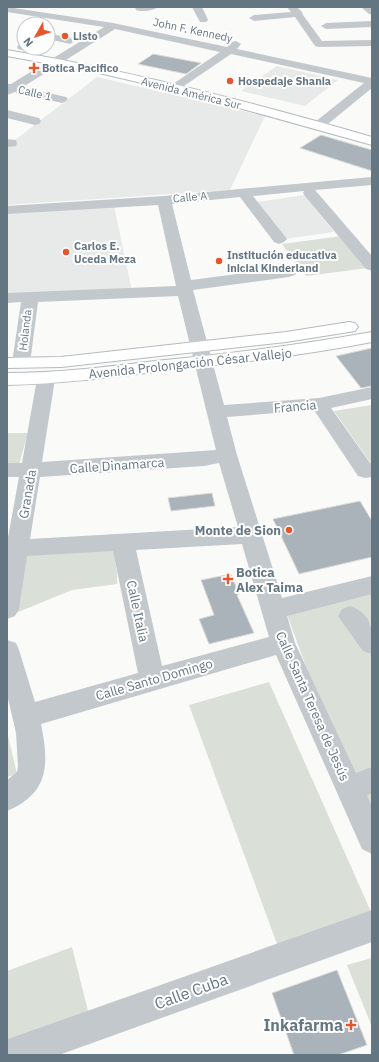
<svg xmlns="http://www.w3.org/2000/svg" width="379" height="1062" font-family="'IBM Plex Sans',sans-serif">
	<rect width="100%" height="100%" fill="#fafaf8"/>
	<path fill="#e8e9e9" d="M277 66 338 80 305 106 241 91Z
		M97 77 265 116 230 190 7 205V146Z
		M305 195 334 232 284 239 257 202Z
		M114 206 132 291 7 296V213Z"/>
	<path fill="#dadfd7" d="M342 236 368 268 306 276 282 244Z
		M372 405V465L334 411Z
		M7 433H28L18 468H7Z
		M113 548 117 573V584L72 590 11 615 27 555Z
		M372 593V808L307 669 287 615Z
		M269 682 372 914 280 952 189 705Z
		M7 732 17 774 7 777Z
		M72 947 91 1023 7 1054V971Z
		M372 958V1027L347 965Z"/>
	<path fill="#aab3b9" stroke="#dcdcda" d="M153 54 201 63 186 74 138 64Z
		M321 135 372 150V171L300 148Z
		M372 348V386L361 388 336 356Z
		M212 493 215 506 171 511 168 498Z
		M360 501 372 521V557L299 574 273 519Z
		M231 574 239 594 237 595 254 633 209 644 199 619 214 615 201 580Z
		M337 970 367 1045 338 1055H294L272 993Z"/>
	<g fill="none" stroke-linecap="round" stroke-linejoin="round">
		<g stroke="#b5babe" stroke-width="2">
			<path id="major" d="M7 50C131 71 252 102 372 137V145L189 94 99 73 7 56Z
				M349 322 355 323 358 327 355 331 286 342 61 367 7 368V358L61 357 286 332Z
				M372 332V342C300 356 228 364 155 372 106 378 57 384 7 385V373C57 373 106 367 155 361 228 354 300 345 372 332Z"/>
		</g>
		<path fill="#c3c8cc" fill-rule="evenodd" d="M7 7 113 23 227 47 232 42 236 41 241 44 237 49 372 78V88L323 128H315L313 125 315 122 364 83 231 54 178 90H170L168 88 170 86 220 52 115 29 23 87 66 97 68 99 66 101 62 103 15 92 7 95V84H11L104 27 7 12Z
			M135 7H158C153 11 142 12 136 10Z
			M192 7H202L208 20 206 22H200Z
			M287 7H297L302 12 303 15 322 41 372 40V46L319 47 315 46 295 17 254 21 249 18 254 15 291 12Z
			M361 7H372V15L369 14Z
			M372 21V27L326 29 321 26 326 23Z
			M48 33 74 39 75 41 70 44 48 39Z
			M24 42V48H27L22 50 18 49 17 47 20 43Z
			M7 110 39 118 41 121 39 124 35 125 7 118Z
			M7 139 16 140 17 143 16 146 7 147Z
			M372 177V185L315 190 372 256V271L366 269 305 196 303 193 304 191 253 196 287 239 284 242 279 244 274 242 240 197 172 204 191 280 289 267 295 269 297 272 295 275 289 277 193 290 224 405 319 398 372 387V399L331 408 370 463H372V477L365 478 358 476 314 410 227 417 237 455 282 598 372 576V594L287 616 295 643 356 773 372 767V793L367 795 372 807V854L362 849 276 655 41 724C49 763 50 793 7 811V780L17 772 18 766 16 733 7 694V640L16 643 19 650 35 702 138 673 113 551 27 556 19 609 15 616 7 619V543L19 477H7V463H22L37 379 40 375 46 373 52 375 55 379 42 462 216 450 178 296 38 302 30 363 27 367 21 368 15 367 12 363 21 302 7 303V293L176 286 158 205 7 214V206L164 196ZM219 463 238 527 30 539 40 477 204 466ZM242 544 269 637 162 666 136 550Z
			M350 606C375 615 372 633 372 654L363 651 338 616 342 609Z
			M372 910V942L59 1055H7V1039L11 1038Z"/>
		<use href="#major" fill="#fff" fill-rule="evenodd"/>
	</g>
	<g fill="#e4572e" stroke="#fff" stroke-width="1.5">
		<circle cx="65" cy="36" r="4"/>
		<path d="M32 62h4v4h4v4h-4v4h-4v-4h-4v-4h4z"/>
		<circle cx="230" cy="81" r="4"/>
		<circle cx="66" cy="252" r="4"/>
		<circle cx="219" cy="261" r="4"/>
		<circle cx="289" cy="530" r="4"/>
		<path d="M226 573h4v4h4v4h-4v4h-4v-4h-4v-4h4z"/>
		<path d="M349 1019h4v4h4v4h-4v4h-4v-4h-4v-4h4z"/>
	</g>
	<g text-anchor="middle" stroke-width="4" stroke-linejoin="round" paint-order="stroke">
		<g font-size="11" fill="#657683" stroke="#fff">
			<text transform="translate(193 30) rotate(12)" y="4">John F. Kennedy</text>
			<text transform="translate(35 93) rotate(13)" y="4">Calle 1</text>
			<text transform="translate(191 93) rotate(14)" y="4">Avenida América Sur</text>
			<text transform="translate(190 197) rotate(-5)" y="4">Calle A</text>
			<text transform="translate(25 330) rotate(-83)" y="4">Holanda</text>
		</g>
		<g font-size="11" font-weight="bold" fill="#657683" stroke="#fff" text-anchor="start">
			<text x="73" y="40">Listo</text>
			<text x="42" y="72">Botica Pacifico</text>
			<text x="238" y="85">Hospedaje Shania</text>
			<text x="74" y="250">Carlos E.<tspan x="74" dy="13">Uceda Meza</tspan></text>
			<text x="227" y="259">Institución educativa<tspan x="227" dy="13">inicial Kinderland</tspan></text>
		</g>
		<g font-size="13" fill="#657683" stroke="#fff">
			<text transform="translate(190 363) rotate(-6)" y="5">Avenida Prolongación César Vallejo</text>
			<text transform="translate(295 406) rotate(-5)" y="5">Francia</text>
			<text transform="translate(117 465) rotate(-4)" y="5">Calle Dinamarca</text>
			<text transform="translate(27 494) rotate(-80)" y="5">Granada</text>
			<text transform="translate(138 611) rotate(78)" y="5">Calle Italia</text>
			<text transform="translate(154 679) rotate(-16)" y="5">Calle Santo Domingo</text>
			<text transform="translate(313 706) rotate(66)" y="5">Calle Santa Teresa de Jesús</text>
		</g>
		<g font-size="13" font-weight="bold" fill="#657683" stroke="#fff" text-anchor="end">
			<text x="281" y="535">Monte de Sion</text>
			<text x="236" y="577" text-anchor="start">Botica<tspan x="236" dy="15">Alex Taima</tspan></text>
		</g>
		<g font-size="16" fill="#657683" stroke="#fff">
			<text transform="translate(191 991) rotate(-20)" y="6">Calle Cuba</text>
		</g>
		<g font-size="16" font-weight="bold" fill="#657683" stroke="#fff" text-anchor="end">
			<text x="343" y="1031">Inkafarma</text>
		</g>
	</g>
	<rect width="379" height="1062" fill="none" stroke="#657683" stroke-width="16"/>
	<g transform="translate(36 36) rotate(231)"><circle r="19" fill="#ffffff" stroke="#c1c8cd"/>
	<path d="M0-3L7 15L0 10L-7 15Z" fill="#e4572e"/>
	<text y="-6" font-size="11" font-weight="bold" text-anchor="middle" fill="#657683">N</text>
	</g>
</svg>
